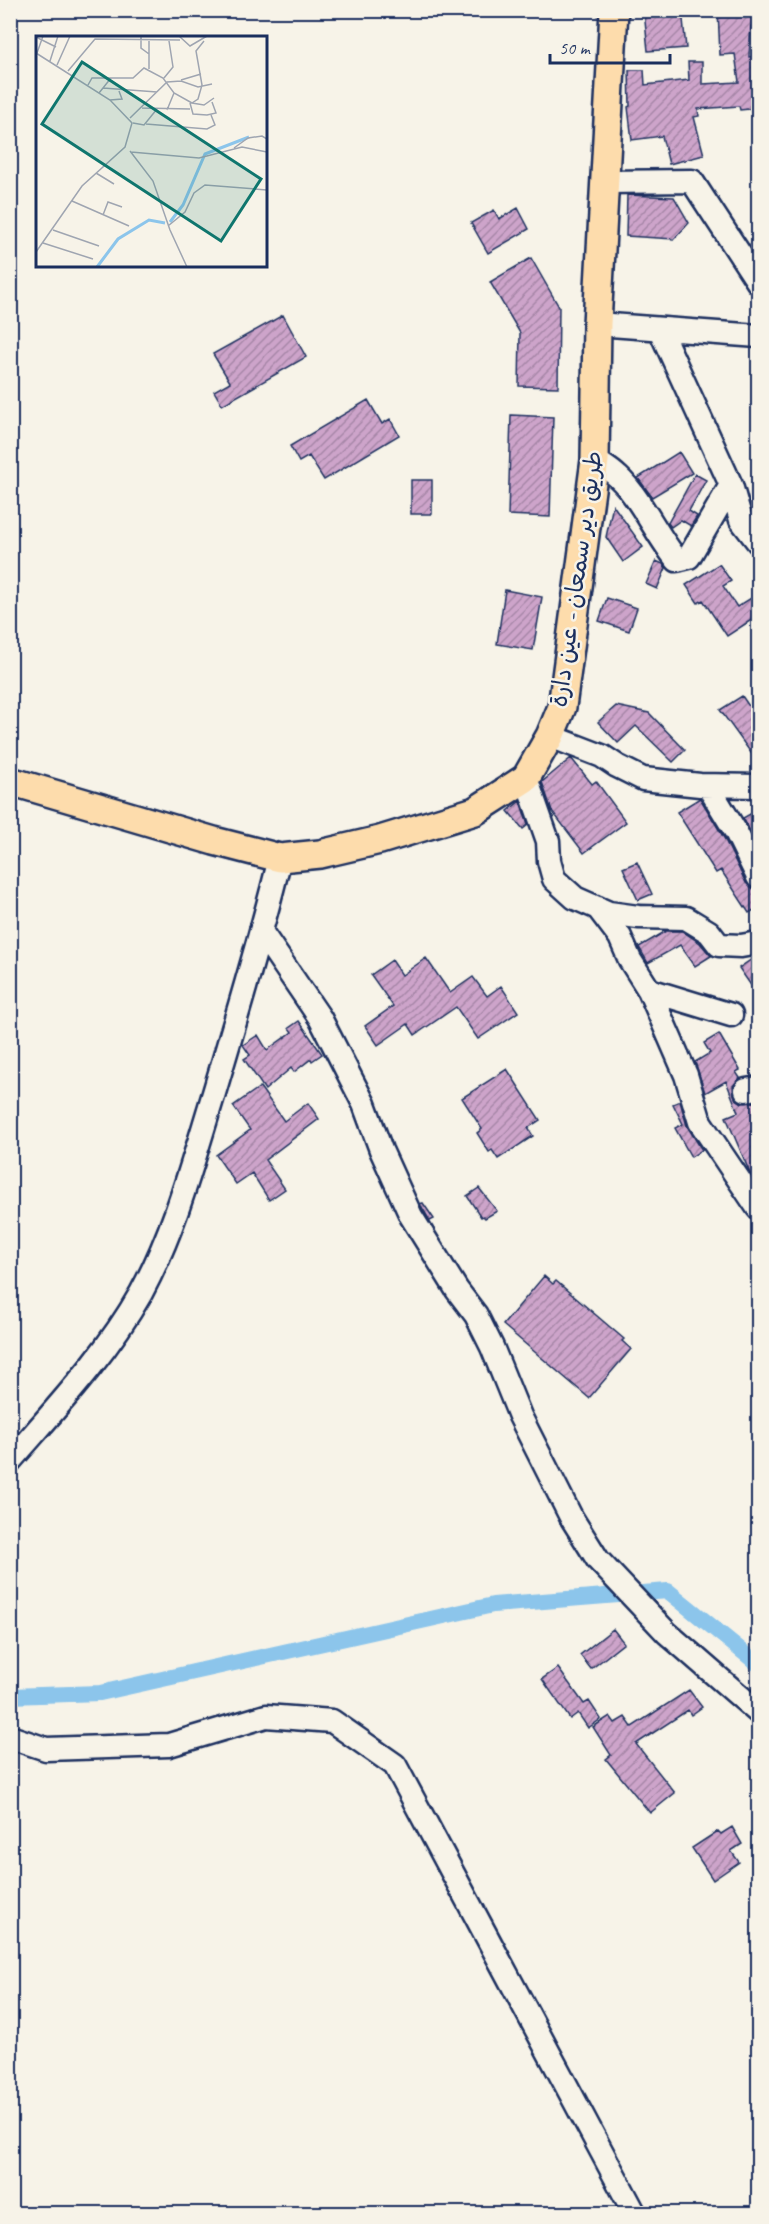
<svg xmlns="http://www.w3.org/2000/svg" width="769" height="2224" font-family="Caveat,'Playpen Sans Arabic',sans-serif">
	<defs>
		<pattern id="building-hatch" width="6" height="6" patternUnits="userSpaceOnUse" patternTransform="scale(1.5)"><rect width="6" height="6" fill="#cda4ca"/><path d="M-1 1l2-2M0 6l6-6M5 7l2-2" fill="none" stroke="#a686a7"/></pattern>
	</defs>
	<rect width="100%" height="100%" fill="#f7f3e8"/>
	<filter id="ink" filterUnits="userSpaceOnUse"><feTurbulence type="fractalNoise" baseFrequency=".0167" numOctaves="2"/><feDisplacementMap in="SourceGraphic" scale="12" xChannelSelector="R" yChannelSelector="G"/><feConvolveMatrix kernelMatrix="1 2 1 2 8 2 1 2 1" color-interpolation-filters="sRGB"/></filter>
	<g filter="url(#ink)">
		<g fill="none" stroke-linecap="round" stroke-linejoin="round">
			<path stroke="#8cc5eb" stroke-width="16" d="M10 1696 100 1693 493 1605 668 1591 758 1664"/>
		</g>
		<path fill="url(#building-hatch)" stroke="#1b2f5e" stroke-width="1.5" d="M682 10 686 48 648 51 644 11Z
			M718 10H759V27L751 26 749 57 759 56V108L740 110 739 106 698 109 699 116 694 117 704 155 669 164 662 136 632 140 628 107 630 106 629 70H644L645 85 689 80 688 62H702V84L739 82 735 54 720 55Z
			M627 195 674 197 689 223 674 239 626 236Z
			M518 208 529 229 488 253 471 223 494 210 499 219Z
			M531 258 559 307 558 387 519 386 520 333 490 282Z
			M283 315 306 357 222 405 214 391 230 382 213 354Z
			M368 400 382 424 390 419 399 435 324 480 309 456 299 462 290 446Z
			M511 415 553 417 550 517 508 515Z
			M679 452 692 473 652 497 638 478Z
			M695 474 706 480 689 511 697 516 691 526 681 520 671 527 668 523Z
			M411 480H432V514H411Z
			M613 505 643 547 623 562 606 537Z
			M656 561 663 564 666 568 657 589 646 584Z
			M719 564 731 581 723 586 737 607 759 593V615L727 636 703 600 698 603 686 585Z
			M505 590 542 597 533 650 497 644Z
			M607 598 637 608 629 631 599 621Z
			M742 696 759 721V764L720 710Z
			M616 706 649 713 685 750 673 762 636 726 618 743 598 722Z
			M571 758 592 784 596 781 626 822 584 853 552 811 542 782Z
			M700 798 724 838 746 883 759 893V907L749 913 721 870 716 873 677 812Z
			M520 801 528 825 523 829 508 811Z
			M759 809V844H757L743 818Z
			M637 862 652 894 638 900 623 868Z
			M666 931H682L700 943 711 956 695 966 680 945 648 963 639 947Z
			M755 957H759V997L739 968Z
			M426 958 450 993 473 977 487 996 501 986 518 1012 478 1039 456 1007 415 1035 408 1024 378 1045 365 1026 393 1006 371 975 392 960 402 975Z
			M299 1021 322 1054 312 1061 311 1059 294 1072 291 1068 265 1090 244 1059 250 1055 243 1045 258 1035 267 1050 292 1032 289 1028Z
			M719 1034 740 1070 736 1072 740 1078 733 1086 735 1098 742 1103 754 1102 759 1113V1185L750 1173 726 1117 738 1112 726 1081 705 1093 695 1062 710 1053 704 1043Z
			M507 1069 540 1120 528 1128 533 1136 498 1159 492 1150 489 1152 477 1133 482 1129 462 1098Z
			M260 1087 284 1121 308 1103 319 1119 265 1160 285 1189 269 1200 252 1173 236 1184 216 1155 250 1130 233 1106Z
			M680 1101 687 1126 702 1150 691 1157 675 1128 683 1124 673 1104Z
			M479 1188 497 1211 485 1218 483 1216 481 1217 467 1196Z
			M423 1203 434 1219 430 1221 420 1204Z
			M544 1276 553 1284 556 1281 624 1339 622 1341 631 1349 589 1398 503 1325Z
			M613 1629 624 1643 591 1669 580 1655Z
			M558 1668 584 1704 589 1701 601 1719 588 1728 578 1713 570 1719 542 1679Z
			M689 1690 702 1707 691 1715 688 1710 636 1744 675 1793 650 1813 606 1759 611 1755 593 1727 610 1716 615 1723 625 1717 632 1727Z
			M732 1827 742 1844 731 1851 739 1862 713 1880 692 1848 718 1831 721 1834Z"/>
		<g fill="none" stroke-linecap="round" stroke-linejoin="round">
			<g stroke="#1b2f5e" stroke-width="27">
				<path id="minor" d="M606 182 692 181 758 282
					M597 324 758 336
					M660 330 731 485 741 520 758 542
					M595 460C602 465 611 470 618 477 640 497 657 536 677 560L689 557 731 485
					M550 736 602 756 617 766 643 779 700 785 758 786
					M526 778 548 841 549 861 554 879 575 898 609 913 638 917 686 918 709 932 719 945 741 946 758 943
					M708 786 736 832 758 877
					M598 908 620 937 630 960 649 990 686 1075 700 1122 758 1208
					M262 933 320 1018 364 1104 381 1150 411 1216 457 1290 476 1315 492 1347 520 1416 571 1517 598 1560 667 1633 758 1712
					M649 990 731 1015
					M746 1090 758 1088
					M10 1461C57 1407 106 1355 141 1293 175 1230 193 1161 214 1093 237 1015 261 937 280 858
					M10 1737 46 1749 169 1745 266 1716 332 1721 395 1765 635 2214"/>
			</g>
			<g stroke="#1b2f5e" stroke-width="32">
				<path id="major" d="M10 781 214 841 280 858 320 854 380 840 475 811 526 778 550 736 562 707 595 460 597 324 614 10"/>
			</g>
			<use href="#minor" stroke="#f7f3e8" stroke-width="22"/>
			<use href="#major" stroke="#fddcac" stroke-width="27"/>
		</g>
	</g>
	<g text-anchor="middle" stroke-width="5" stroke-linejoin="round" paint-order="stroke">
		<g font-size="24" fill="#1b2f5e" stroke="#f7f3e8">
			<text transform="translate(576 579) rotate(-82)" y="8">طريق دير سمعان - عين دارة</text>
		</g>
	</g>
	<g transform="translate(36 36)">
		<rect width="231" height="231" fill="#f7f3e8"/>
		<path fill="none" stroke="#8cc5eb" stroke-width="3" d="M134 186 147 169 169 118 213 101M61 231 82 203 113 184 129 187"/>
		<path fill="none" stroke="#9fa5b1" stroke-width="1.5" d="M143 0 154 10 171 0M0 1 20 11M105 1V12L113 18M168 5 160 15 166 49 162 63 156 67 168 69 178 62M0 17 74 64 96 87 89 111 46 150 0 216M1 17 7 0M14 25 22 0M21 29 34 0M113 33V5M32 35 59 3 144 4M128 42 137 31 133 5M145 44 165 38M52 49 56 42H97L108 32 127 42 138 57 156 67M67 52 121 56M63 57 75 42M74 64 86 63 83 55M154 67 157 78 171 79 180 77 176 66M106 72 154 73M131 74 138 57M94 82 131 46 145 45 162 51 176 48M97 87 108 89 121 73M110 88 171 93 179 89 175 79M198 112 212 102 226 100 231 103M94 115 117 145 134 194 151 231M95 116 163 122 206 111 231 116M60 137 78 148M36 165 93 190M67 179 72 166 86 171M132 190 149 176 158 157 169 149 231 154M17 194 63 210M7 207 57 223"/>
		<path fill="#0f766e" fill-opacity="0.15" stroke="#0f766e" stroke-width="3" d="M46 26 225 143 185 205 6 88Z"/>
		<rect width="231" height="231" fill="none" stroke="#1b2f5e" stroke-width="3"/>
	</g>
	<rect width="769" height="2224" fill="none" stroke="#f7f3e8" stroke-width="36"/>
	<rect x="18" y="18" width="733" height="2188" fill="none" stroke="#1b2f5e" stroke-width="2" filter="url(#ink)"/>
	<path d="M550 54v9h120v-9" fill="none" stroke="#1b2f5e" stroke-width="3"/>
	<text x="559" y="54" font-size="18" fill="#1b2f5e" stroke="#f7f3e8" stroke-width="4.5" paint-order="stroke">50 m</text>
</svg>
